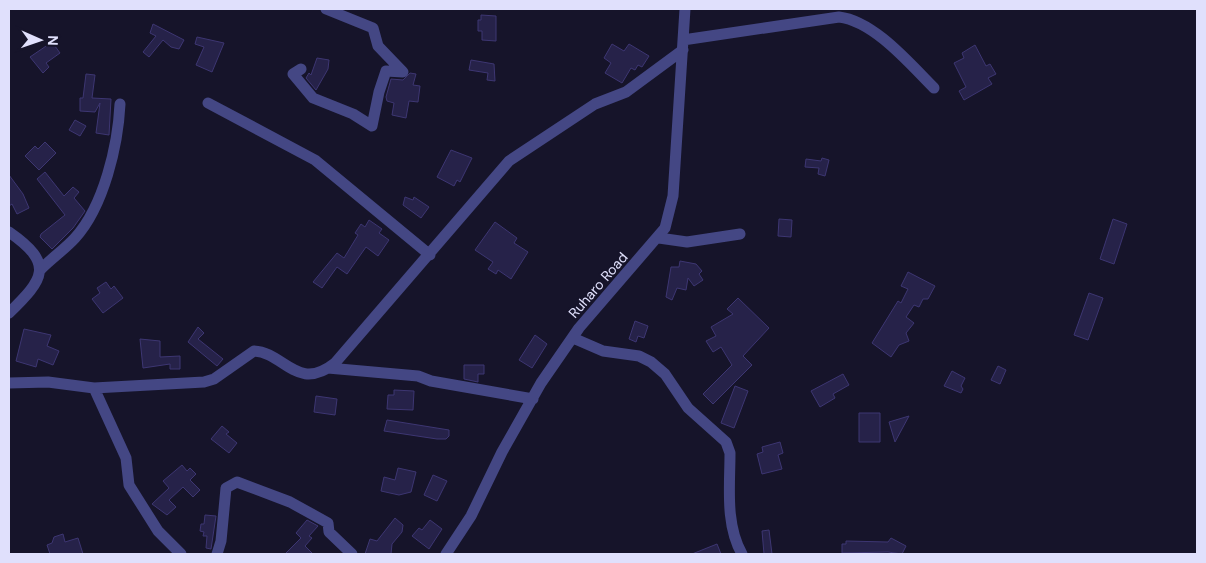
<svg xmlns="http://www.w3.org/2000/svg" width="1206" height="563" font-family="'DM Sans',sans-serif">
	<rect width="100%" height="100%" fill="#16142a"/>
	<path fill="#262249" stroke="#3d3672" d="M481 15 496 16V41L482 40V31H478V20H481Z
		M153 24 184 40 179 49 171 47 163 40 149 57 143 52 156 36 150 33Z
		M197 37 224 43 212 72 196 65 204 47 195 44Z
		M52 42 60 53 46 63 49 67 43 73 30 57Z
		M612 44 624 51 629 44 649 56 642 67 638 65 635 70 631 68 622 83 605 73 611 63 604 58Z
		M975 45 986 66 990 64 996 74 988 78 992 84 964 100 959 91 966 87 954 63 964 58 962 53Z
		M317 58 329 60 328 69 316 90 306 78 309 73 311 75Z
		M471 60 494 64 495 81 487 80 488 73 469 70Z
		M410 73 416 74 413 85 420 86 418 102 409 101 406 118 392 115 394 103 387 101 386 97 391 79 403 80Z
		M86 74 95 75 92 98 111 99 109 135 96 133 100 103 95 112 80 111V98H83Z
		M75 120 86 126 80 136 69 130Z
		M45 142 56 153 39 170 25 156 35 146 38 149Z
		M451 150 472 158 460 182 457 180 454 186 437 177Z
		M822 158 829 160 825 176 818 174 819 168 805 167 806 159 821 161Z
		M45 172 64 196 73 187 79 192 74 198 85 211 73 228 52 249 40 237 41 234 65 215 37 179Z
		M9 175 23 194 29 208 17 214 12 204 9 206Z
		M405 197 413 200 414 197 429 207 421 218 403 205Z
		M779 219 792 220 791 237 778 236Z
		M1113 219 1127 224 1114 264 1100 259Z
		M369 220 382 229 379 233 389 240 378 256 366 247 347 274 337 267 322 288 313 282 337 253 344 258 358 235 355 233 361 224 365 227Z
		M495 222 517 238 514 243 528 252 511 279 498 270 496 274 488 269 493 262 475 250Z
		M680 261 696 264 702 271 699 274 703 280 694 286 688 278 686 290 677 288 672 300 666 297 671 267H679Z
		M908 272 935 286 928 299H923L919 307 914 305 906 317 914 323 906 333 909 341 899 345 891 357 872 343 898 301 901 303 908 289 901 286Z
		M106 282 111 289 114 286 123 298 103 313 92 299 100 293 97 288Z
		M1089 293 1103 298 1088 340 1074 335Z
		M738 298 769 328 743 356 752 365 713 404 703 394 732 365 721 347 713 352 706 341 716 336 711 327 733 314 727 309Z
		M635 321 648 326 644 338 638 336 636 342 629 339Z
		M198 327 204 333 198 339 223 359 217 366 188 342Z
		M24 329 51 335 47 346 59 351 53 365 38 359 36 367 16 361Z
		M535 335 547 344 532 368 519 360Z
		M140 339 160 341V357L180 356V369H170V364L143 368Z
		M464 365H484V374H478V382L464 379Z
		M998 366 1006 370 1000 384 991 380Z
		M952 371 965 378 961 386 963 389 961 393 944 386Z
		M843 374 849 385 833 394 835 398 820 407 811 391Z
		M735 386 748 391 734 428 721 423Z
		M394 390 414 391 413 410 387 409 388 395H394Z
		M316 396 337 399 335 415 314 412Z
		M859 413H880V442H859Z
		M909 416 895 442 889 422Z
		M387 420 449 430V436L446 439H437L384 431Z
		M222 426 229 432 226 434 237 443 229 453 211 439Z
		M780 442 783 453 778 455 782 469 762 474 757 454 763 452 762 447Z
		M182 465 187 471 190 468 196 474 190 480 200 490 193 497 183 487 169 500 176 507 167 515 152 504 169 488 163 481Z
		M398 468 416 472 411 492 399 495 381 491 384 477 395 480Z
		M433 475 447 481 437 501 424 495Z
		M205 515 216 516 211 549 206 548 207 536H203L204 532 200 531 201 524H204Z
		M395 518 403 525 402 532 392 544 391 554H365L370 539 377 541Z
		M307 520 318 526 309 536 312 538 305 546 313 554H285L301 538 296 533Z
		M430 520 442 529 429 549 412 536 419 528 422 530Z
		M769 530 772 554H764L762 531Z
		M63 534 65 542 78 538 83 554H50L47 545 52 543 54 537Z
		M891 538 906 546 902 554 888 552 842 553V544H846V541L888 542Z
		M717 544 721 554H692Z"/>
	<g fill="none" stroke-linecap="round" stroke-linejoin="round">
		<path stroke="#444784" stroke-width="11" d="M683 40 839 17C874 21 910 64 934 88
			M301 69 293 74 313 98 353 114 372 126 379 92 386 71 403 72 378 46 373 28 326 9
			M208 103 315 160 430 255
			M9 232C55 264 44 279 9 313
			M659 238 687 242 740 234
			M41 269C52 258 65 249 75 238 104 206 118 145 120 104
			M573 338 603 351 639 356 651 362 665 374 688 408 726 442 730 453C730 486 725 524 742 554
			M328 368 418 376 431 381 533 399
			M9 383 48 382 94 388 204 382 214 379 254 351C284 352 297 393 335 363L509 161 595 104 626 92 683 50
			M94 388 126 458 129 485 158 531 181 554
			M217 554 221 541 226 488 237 482 290 502 328 523 329 532 352 554
			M446 554 471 516 502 452 541 383 579 328 665 228 673 196 685 9"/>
	</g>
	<g text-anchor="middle" stroke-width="4" stroke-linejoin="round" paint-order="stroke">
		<g font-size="14" fill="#e0e0fc" stroke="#16142a">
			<text transform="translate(598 285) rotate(-49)" y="5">Ruharo Road</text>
		</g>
	</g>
	<rect width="1206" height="563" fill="none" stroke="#e0e0fc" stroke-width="20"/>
	<g transform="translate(40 40) rotate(92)" stroke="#16142a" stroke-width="4" paint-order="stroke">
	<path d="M0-4L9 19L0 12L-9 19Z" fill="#e0e0fc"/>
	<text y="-8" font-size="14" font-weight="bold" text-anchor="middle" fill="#e0e0fc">N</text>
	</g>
</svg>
